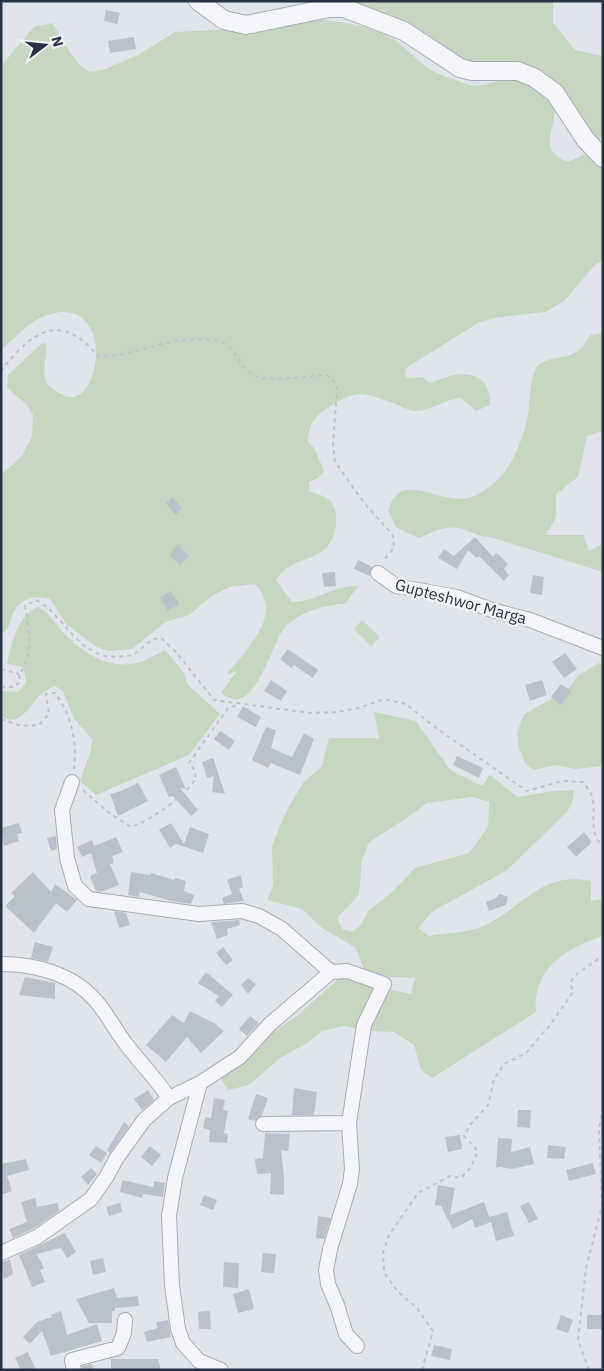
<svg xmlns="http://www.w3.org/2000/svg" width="604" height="1371" font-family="'IBM Plex Sans',sans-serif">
	<rect width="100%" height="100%" fill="#e1e5eb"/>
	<path fill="#c6d6c1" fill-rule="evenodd" d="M285 1H553V23L575 50 603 56V137L599 140 582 128 567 96 458 58 426 33 377 13 308 2 286 3Z
		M312 19C338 21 369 25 392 38 406 47 417 61 431 70 442 76 458 81 470 85 481 88 495 80 507 80 517 80 536 85 544 90 575 111 526 147 568 162L603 146V261L596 264 563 302 545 312 493 318 478 323 406 368 405 376 408 378 422 377 430 383C439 380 452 374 462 374 481 374 492 387 490 405L476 411 461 398C444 399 430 412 413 411 408 410 401 406 395 404 362 391 354 389 325 410 313 418 308 427 308 442L315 449 324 471 318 478 309 482V491C314 493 322 495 327 498 342 508 337 540 324 550 306 563 290 559 276 580L292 602C315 602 334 585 358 586L345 604C326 604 295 613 283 630 273 645 258 696 239 699 233 701 226 696 221 693L236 672 227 674C246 649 285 614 255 584L229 587 212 596 189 615 165 622 132 649 109 651 97 647 67 625 50 599C35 596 23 597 14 611 10 619 11 626 4 633L1 632V475L22 456 32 436 33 415 26 404 7 388 8 375 41 344 46 343C48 355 41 369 46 381 48 387 57 392 63 395 98 413 116 309 61 312 53 313 43 316 36 320 23 328 12 341 1 350V66L34 27 52 23C64 39 71 62 90 72L105 69 138 55 175 32 255 28Z
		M603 333V431L587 436 578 477 556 494V517L546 535H583L589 551 603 544V572L490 537C479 537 472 532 462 529 447 524 433 532 419 538L397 528 388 511C399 471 436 500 460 499 468 499 475 496 482 492 511 475 524 440 529 408 530 396 530 381 535 370 543 354 568 361 579 350 584 346 587 340 590 335Z
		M38 607C49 612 54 623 62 631 79 651 109 670 137 663 146 661 156 654 165 650L184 673 188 685 220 714 189 755 96 795 80 781 91 750 92 739 74 719 63 691 55 686C49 689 42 691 38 697 29 707 19 728 1 716V691L18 692 26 682 23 667 7 664C12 643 16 617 38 607Z
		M362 620 380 637 371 646 354 629Z
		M599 663H603V766L575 769 557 765 533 770 525 763 518 744 517 732 524 714 566 691 579 675Z
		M374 712 416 721 450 770 482 786 490 775 518 797 554 791 574 790 572 803 567 812 506 871 433 911 418 928 429 936C444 933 461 933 475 929 521 914 535 870 591 881V901L603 899V936C566 948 532 969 536 1012L432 1078 421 1070 414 1045 394 1032 371 1031 344 1026 322 1031 309 1042 280 1058 249 1085 228 1090 221 1079 239 1066 276 1030 297 1016 339 978 411 994 415 978 372 976 364 970 356 948 322 928 302 909 267 900 273 885 272 845 287 810 303 783 322 766 329 738H379ZM472 797 489 802 488 827 469 853 415 868 390 894 369 910 360 926 351 932 342 929 337 918 359 895 362 860 369 842 404 820 427 803Z"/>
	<path fill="#bac1cb" d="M106 10 120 13 117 24 104 21Z
		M134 37 136 49 110 53 108 41Z
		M173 497 182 509 175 515 166 503Z
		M475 537 493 557 497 553 508 564 504 569 509 575 504 581 479 556 476 558 468 550 457 569 438 558 444 549 454 556Z
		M178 545 189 556 180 565 169 555Z
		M358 560 372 567 370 576 354 569Z
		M335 572 336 586 324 587 322 573Z
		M533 575 544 577 542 595 530 593Z
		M171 591 179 604 168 611 160 598Z
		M288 649 318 670 313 678 294 665 291 668 280 659Z
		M565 653 577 669 564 678 552 662Z
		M271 680 287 691 281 701 264 691Z
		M542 680 547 695 530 701 525 685Z
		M561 684 571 691 561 705 551 697Z
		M243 706 261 717 256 727 237 717Z
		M266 727 276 730 271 748 292 757 304 733 314 739 300 775 271 763 268 768 252 760Z
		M220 731 235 741 229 750 214 739Z
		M457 756 483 768 479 778 453 765Z
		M213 758 225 794 212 792 214 776 207 778 202 762Z
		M176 767 186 789 180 788 198 810 191 816 173 796 169 797 159 775Z
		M138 783 148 801 118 816 110 794 121 791Z
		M19 823 22 833 17 834 19 841 4 846 1 828Z
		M171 823 184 844 190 827 209 834 203 853 176 844 170 848 159 830Z
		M584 832 592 842 576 857 567 847Z
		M56 836 57 849 51 851 47 838Z
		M116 837 123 852 112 856 114 863 110 864 119 885 101 892 96 891 90 876 97 873 91 853 82 857 77 847 92 840 94 846Z
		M33 872 51 892 55 884 77 900 67 912 56 903 34 933 5 906 15 896 11 893Z
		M131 872 150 875 151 873 174 880 175 878 186 881 184 891 194 895 191 904 171 901 140 892 139 897 128 895Z
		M241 875 243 887 239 889 244 901 224 904 222 898 232 894 227 880Z
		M500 894 508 897 506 905 489 911 486 902 496 898Z
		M114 911 126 913 130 925 119 928Z
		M239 920 240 925 227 929 228 935 217 939 211 922Z
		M35 942 53 947 48 962 31 958Z
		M223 947 233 960 226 965 216 953Z
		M206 972 233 995 222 1007 215 1001 219 996 198 983Z
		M25 977 55 983V999L19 995Z
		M248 978 256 984 248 994 241 985Z
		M190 1011 214 1023 224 1031 201 1053 187 1037 166 1062 146 1045 172 1015 184 1023Z
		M250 1016 259 1023 247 1036 239 1029Z
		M294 1088 317 1092 314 1115H292Z
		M148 1090 154 1100 142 1110 134 1099Z
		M256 1094 268 1098 262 1115 255 1121 248 1119Z
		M214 1098 225 1100 223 1110 228 1111 224 1133 228 1134 227 1143 209 1142 210 1130 203 1128 205 1117 211 1118Z
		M518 1110H531L530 1128 517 1127Z
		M124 1122 129 1126 110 1153 107 1150Z
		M265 1133 290 1134 288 1151 281 1150 284 1177V1195L270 1194 271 1173 257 1174 255 1159 263 1158Z
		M460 1135 462 1149 448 1152 445 1137Z
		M498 1138 512 1139 511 1152 530 1147 534 1164 512 1169 500 1167 496 1168Z
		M548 1145 566 1147 564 1159 547 1158Z
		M96 1146 107 1153 101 1163 89 1155Z
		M150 1146 161 1155 152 1166 141 1157Z
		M26 1159 29 1170 7 1176 12 1191 1 1195V1164Z
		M593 1163 596 1174 569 1181 566 1170Z
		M91 1168 97 1174 88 1185 81 1177Z
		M122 1180 153 1187 154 1181 165 1183 163 1197 143 1194 142 1198 120 1192Z
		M438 1185 455 1188 450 1215 484 1202 490 1219 489 1217 507 1212 514 1236 496 1241 491 1222 475 1228 472 1219 453 1229 441 1206 435 1205Z
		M204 1195 217 1200 213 1210 200 1205Z
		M35 1198 37 1207 58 1203 59 1211 33 1229 13 1238 9 1229 27 1222 21 1202Z
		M529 1202 538 1219 529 1223 520 1206Z
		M120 1203 122 1212 109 1216 106 1207Z
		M318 1216 331 1218 324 1239 316 1238Z
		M65 1233 76 1252 67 1258 61 1248 37 1254 44 1268 40 1270 45 1282 32 1287 19 1255Z
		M263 1253 276 1254 274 1273 261 1272Z
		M103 1258 106 1272 93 1275 90 1261Z
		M10 1259 13 1274 4 1279 1 1263Z
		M224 1262 239 1263 238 1288 223 1287Z
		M114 1288 117 1298 138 1296 139 1306 115 1308V1311H112V1323H89L76 1299Z
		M249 1289 254 1309 238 1313 233 1294Z
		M61 1311 67 1335 97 1324 102 1341 51 1356 42 1331 30 1344 23 1337 37 1322 52 1317 51 1315Z
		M210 1311 211 1329H199L198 1312Z
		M561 1315 573 1320 568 1333 556 1329Z
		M587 1315H603V1329H587Z
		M168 1320 171 1337 147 1342 144 1332 157 1328 156 1322Z
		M434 1345 452 1349 450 1360 431 1356Z
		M28 1352 36 1370H21L15 1358Z
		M111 1359H158L161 1370H111Z
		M92 1364 94 1370H83L82 1366Z"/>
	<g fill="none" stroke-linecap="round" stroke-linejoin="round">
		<g stroke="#a5acb6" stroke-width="16">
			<path id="minor" d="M378 573 396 586 457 597 492 610 530 620 603 648
				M72 782 62 810 67 858 75 886 89 899 199 914 242 911 259 916 282 929 331 972
				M1 964C35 964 73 974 95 1000 107 1013 115 1030 126 1044 140 1063 156 1078 169 1098
				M200 1083 175 1178 169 1216 172 1285 178 1329 183 1343 199 1361 221 1370
				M263 1124 349 1123
				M1 1253 37 1237 91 1199 107 1176 116 1159 144 1120 169 1098 200 1083 240 1057 270 1024 331 972 347 971 384 984 364 1025 349 1123 352 1169 350 1184 330 1249 326 1270 328 1284 337 1305 346 1334 357 1346
				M74 1370 72 1360 118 1348 124 1333 125 1320"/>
		</g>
		<g stroke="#a5acb6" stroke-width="20">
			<path id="tertiary" d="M198 1 224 20 246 25 329 8H344L404 31 460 68 472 71H518L535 78 555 93 585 139 603 158"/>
		</g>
		<path stroke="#bfc3ca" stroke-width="2" stroke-dasharray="4 4" stroke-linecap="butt" d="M1 371C19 348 45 317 76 336 85 341 92 350 99 357 139 355 175 334 215 340 236 343 238 367 253 375 267 383 308 376 326 375L333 379 337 389 333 445 335 462 365 504 393 535 394 548 383 561
			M1 669 19 674
			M1 687H15L20 681 19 674C34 657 29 627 25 606L36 600C61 613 73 646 102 655 111 658 124 656 133 655L153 639 161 638 176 652 214 700 310 713 336 712 359 708 384 699 406 704 436 728 527 791 562 781 583 782C586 786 590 791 592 796 597 813 587 832 603 846
			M1 719 21 726 39 725 49 714 46 694 55 693C72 717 77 740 74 769
			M83 790 108 812 131 827C151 820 186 796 196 778L194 769 189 763 228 708 240 704
			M422 1370 433 1331 416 1307 397 1291 384 1272 383 1253 389 1235 418 1193 450 1176 461 1178 471 1167 478 1151 464 1136 470 1125 488 1105 494 1079 504 1064 526 1053 550 1025 573 992 570 983 578 973 603 956
			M589 1370 578 1340 586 1268 602 1206 599 1129 603 1108"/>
		<use href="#minor" stroke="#f4f6f9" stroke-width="14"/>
		<use href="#tertiary" stroke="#f4f6f9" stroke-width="18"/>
	</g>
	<g text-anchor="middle" stroke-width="4.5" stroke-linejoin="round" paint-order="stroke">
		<g font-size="16" fill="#273244" stroke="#f1f4f8">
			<text transform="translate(461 601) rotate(15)" y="6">Gupteshwor Marga</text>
		</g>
	</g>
	<rect width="604" height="1371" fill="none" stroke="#273244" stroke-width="5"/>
	<g transform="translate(45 45) rotate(74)" stroke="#f1f4f8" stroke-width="4" paint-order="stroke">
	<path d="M0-4L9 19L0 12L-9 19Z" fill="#273244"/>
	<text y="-8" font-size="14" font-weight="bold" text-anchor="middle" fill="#273244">N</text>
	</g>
</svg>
